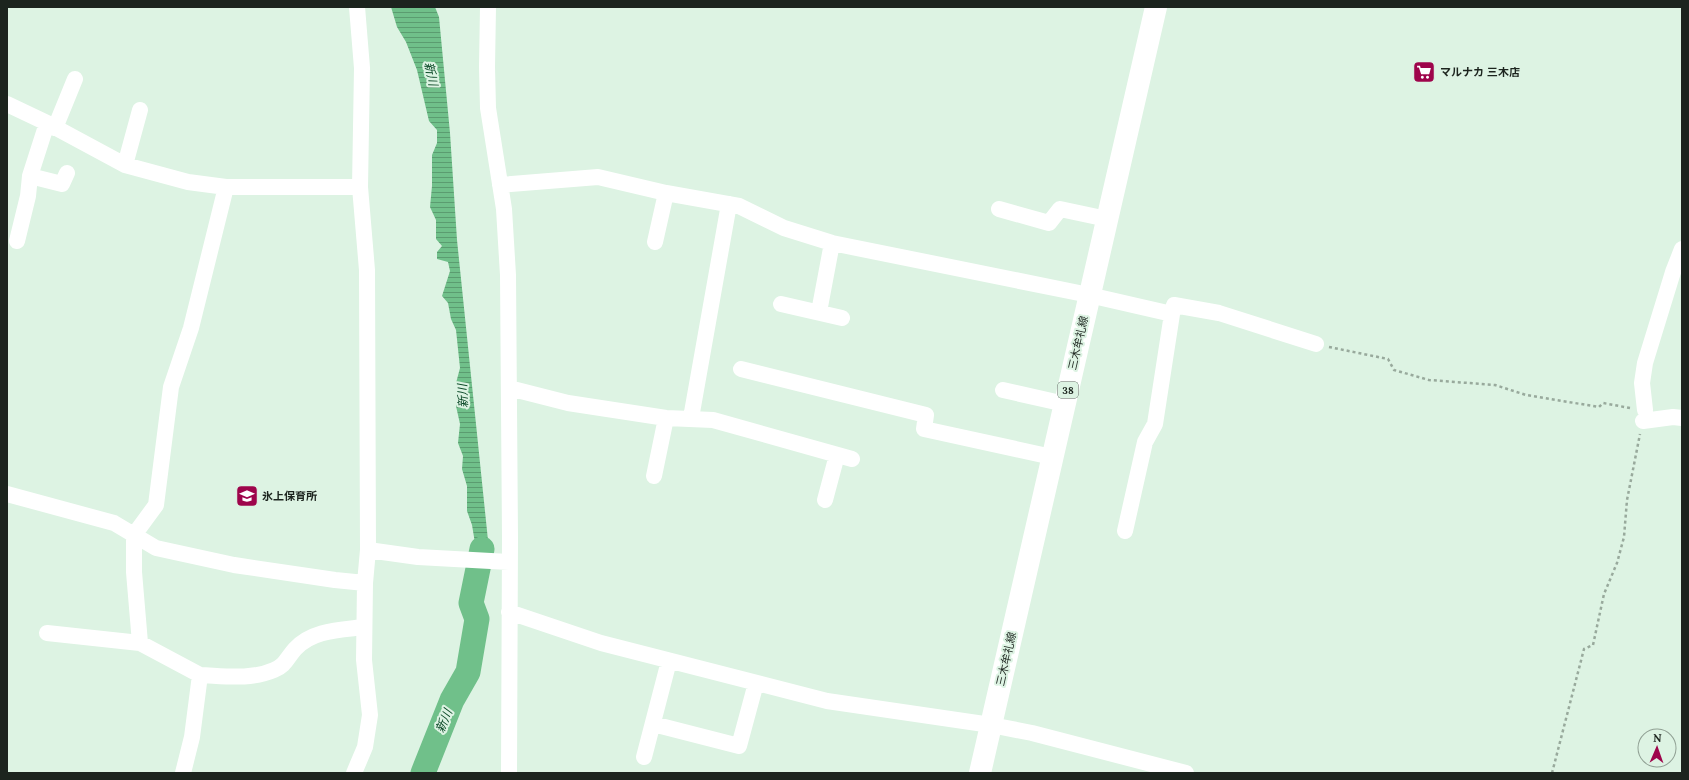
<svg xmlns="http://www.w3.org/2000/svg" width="1689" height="780" font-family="Lora,'Noto Sans JP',serif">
	<defs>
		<pattern id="water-rules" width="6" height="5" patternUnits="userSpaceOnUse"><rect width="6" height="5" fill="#70c08a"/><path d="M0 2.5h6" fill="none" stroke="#5b9c70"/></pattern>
	</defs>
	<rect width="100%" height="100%" fill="#ddf3e3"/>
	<path fill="url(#water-rules)" d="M391 7H435L439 17 450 133 457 240 489 550 485 583 475 582V543L472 525 467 511V486L462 469 463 456 458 443 460 424 456 406 461 396 456 383 460 368 456 330 451 319 448 303 442 296 450 271 448 262 437 259V252L442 246 436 239V220L430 207 432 186V155L437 143V130L429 121 417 70 406 42 397 27Z"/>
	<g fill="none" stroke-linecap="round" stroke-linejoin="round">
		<path stroke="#70c08a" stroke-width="25" d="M423 773 452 700 468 672 477 619 471 603 482 549"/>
		<path stroke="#98a99c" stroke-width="2.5" stroke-dasharray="3 3" stroke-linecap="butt" d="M1329 347 1388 359 1394 370 1429 380 1495 385 1526 395 1599 407 1603 403 1630 408
			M1552 773 1584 649 1593 645 1604 594 1617 563 1624 537 1627 500 1640 434"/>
		<path stroke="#fff" stroke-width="16" d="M357 7 362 68 360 187 367 270 368 550
			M488 7 487 67 488 108 504 209 508 275 510 538 509 773
			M7 104 47 123 125 165 188 182 226 187H360
			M55 128 75 79
			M125 165 140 110
			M30 176 62 184 67 173
			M500 185 598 177 666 193 739 206 784 228 832 243 1089 295 1172 314 1174 305 1219 313 1316 344
			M999 209 1049 223 1060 209 1107 219
			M17 241 28 196 30 176 47 123
			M655 242 666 193
			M781 304 842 318
			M819 312 832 243
			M741 369 926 415 924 429 1052 457
			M509 388 568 403 666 418 713 420 852 459
			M1003 390 1065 404
			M1645 410 1642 383 1645 363 1673 272 1682 249
			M691 418 729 204
			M1643 421 1673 417 1682 418
			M654 476 666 418
			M7 494 114 523 156 548 234 565 335 580 365 583 368 550 418 557 509 562
			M825 500 837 455
			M1125 531 1145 442 1155 424 1172 314
			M509 612 601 643 827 701 991 725 1032 733 1186 773
			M47 633 140 643
			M200 675C225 676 251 680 274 670 285 666 287 658 295 649 312 630 340 630 364 627
			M653 724 739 746 756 683
			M644 757 669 661
			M183 773 192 737 200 675 140 643 134 572V535L156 505 171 387 191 328 226 187
			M354 773 365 747 370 715 364 660 365 583"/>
		<path stroke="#fff" stroke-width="22" d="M980 773 1156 7"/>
	</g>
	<defs>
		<g id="supermarket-square" transform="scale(1.15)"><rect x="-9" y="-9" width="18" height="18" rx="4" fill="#9e044b" stroke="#ddf3e3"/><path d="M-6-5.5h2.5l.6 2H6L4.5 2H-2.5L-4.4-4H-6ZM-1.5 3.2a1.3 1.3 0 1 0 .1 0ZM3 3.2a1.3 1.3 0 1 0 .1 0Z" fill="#fff"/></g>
		<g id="school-square" transform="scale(1.15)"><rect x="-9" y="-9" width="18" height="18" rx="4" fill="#9e044b" stroke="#ddf3e3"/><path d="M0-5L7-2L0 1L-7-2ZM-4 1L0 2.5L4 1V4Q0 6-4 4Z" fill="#fff"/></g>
	</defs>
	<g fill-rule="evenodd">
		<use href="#supermarket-square" x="1424" y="72"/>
		<use href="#school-square" x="247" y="496"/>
	</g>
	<g text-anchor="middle" stroke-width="4" stroke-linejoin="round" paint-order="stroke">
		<rect fill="#ddf3e3" stroke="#566259" stroke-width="1" x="1058" y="382" width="20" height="16" rx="3"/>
		<g font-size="10" font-weight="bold" fill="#1c241e">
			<text x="1068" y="394">38</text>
		</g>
		<g font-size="11" font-weight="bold" fill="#1c241e" stroke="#ddf3e3" text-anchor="start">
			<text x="1440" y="76">マルナカ 三木店</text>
			<text x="262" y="500">氷上保育所</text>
		</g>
		<g font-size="11" fill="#1c241e" stroke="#ddf3e3">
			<text transform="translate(1078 343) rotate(-77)" y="4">三木牟礼線</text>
			<text transform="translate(1006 659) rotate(-77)" y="4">三木牟礼線</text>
		</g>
		<g font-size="12" font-style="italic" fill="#0c4a28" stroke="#ddf3e3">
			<text transform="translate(431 74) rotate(78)" y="4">新川</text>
			<text transform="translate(463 396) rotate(-93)" y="4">新川</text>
			<text transform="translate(444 721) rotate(-68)" y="4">新川</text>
		</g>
	</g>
	<rect width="1689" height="780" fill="none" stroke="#1c241e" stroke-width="16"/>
	<g transform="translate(1657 748) rotate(2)"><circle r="19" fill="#ddf3e3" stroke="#90a094"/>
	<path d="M0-3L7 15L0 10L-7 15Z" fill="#9e044b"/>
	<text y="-6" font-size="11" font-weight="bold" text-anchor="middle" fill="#1c241e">N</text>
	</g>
</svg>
